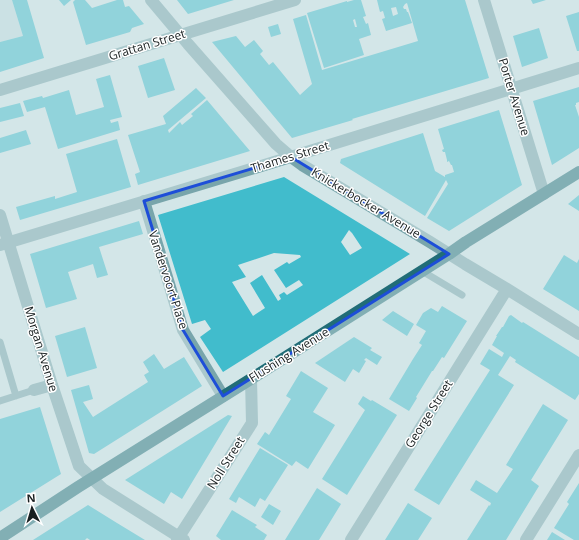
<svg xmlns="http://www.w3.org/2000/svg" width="579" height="540" font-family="'Open Sans',sans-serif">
	<rect width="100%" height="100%" fill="#d3e6e8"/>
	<path fill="#c0dce0" d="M0 0H12L23 36 0 42Z"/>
	<path fill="#41bccc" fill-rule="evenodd" d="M12 0H27L44 58 0 72V42L23 36Z
		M59 0H71L64 6Z
		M75 0H85L92 8 117 0H123L125 7 129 6 144 24 132 28 130 32 86 45 73 2Z
		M177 0H234L188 14Z
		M354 0H361L366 16 363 17 366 24 368 23 371 35 359 39 364 55 324 68 307 13 347 1V2ZM355 19 357 27H355L353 20Z
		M377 0H465L489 78 352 119 353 120 292 138 212 42 236 36 245 47 254 40 263 51 260 54 269 65 273 62 300 95 312 84 293 19 306 15 322 70 418 41 407 3 405 4 403 7 404 9H406L407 12H408L412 23 386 31 382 19 385 18 383 11 380 12ZM396 7 398 14 393 16 391 8Z
		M531 0H546L533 4Z
		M579 12V51H577L566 16Z
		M278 24 281 34 271 37 268 27Z
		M539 28 548 58 522 67 513 36Z
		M164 58 175 90 148 98 138 66Z
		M110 75 122 117 110 120 111 123 118 121 120 130 58 149 45 107 27 112 23 101 42 96 43 98 69 90 76 115 104 107 96 79Z
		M579 87V102L576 103V105H575L579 117V148L552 165 533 101Z
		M196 88 206 98 168 130 169 133 180 122 182 125 193 116 191 114 207 100 250 151 138 185 135 174 140 172 128 135 166 124 163 116Z
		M20 103 24 116 0 122V108Z
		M499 110 522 185 449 231 427 218 448 184 446 180 425 216 340 163 341 159 423 133 435 171 445 177V175L454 172 452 165H451L449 161 447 162V160L445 152H443L442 150 444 149 438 129Z
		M26 130 31 144 0 153V138Z
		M117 139 131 187 20 220 16 207 55 196V199L77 192 66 154Z
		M284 177 410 254 223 372 200 337 211 329 205 320 192 324 158 215ZM349 230 352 233 362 248 350 255 341 242ZM274 253 300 255 301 257 289 264 287 262 274 270 286 288 299 280 303 285 287 295 284 292 279 295 281 299 278 301 262 275 250 283 265 308 253 316 232 282 246 277 238 265Z
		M579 195V211L568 204Z
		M139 221 143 234 99 247 108 275 97 278 93 264 68 272 77 299 46 308 30 254Z
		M564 255 577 263 579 259V311L543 289Z
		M442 306 467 321 444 358 442 357 433 371H432L416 397 417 398 409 411 389 399 413 359 422 345 419 343 426 331 416 325 423 313 431 308 438 312Z
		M393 311 414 324 407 336 382 320Z
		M511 315 522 323 523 322 579 357V394L575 400 515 362 516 360 510 356 498 375 514 385 439 505 414 490 490 370 480 364 489 349 502 357 504 353 492 345 497 336H496L502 327H503L509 316Z
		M85 327 97 368 67 377 55 336Z
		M354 337 372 348 370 350 382 357 377 365 366 358 364 360 366 361 359 373 353 369 345 382 315 363Z
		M154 354 164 369 184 357 202 386 94 454 89 453 71 390 89 385 93 399 83 402 93 417 148 382 144 375 149 372 143 362Z
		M301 371 328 388 313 412 335 425 308 469 296 461 292 466 257 444 265 432 269 435 291 399 286 396Z
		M363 396 371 401 372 400 397 415 347 495 322 479 365 410 358 404Z
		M543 404 568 420 531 480 539 486 506 540H467L489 505 490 506 491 503 470 490 476 480 497 493 513 469 506 465Z
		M40 407 61 474 0 512V419Z
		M228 415 232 416 182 499 171 492 164 504 125 480Z
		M260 448 288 465 265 501 260 498 255 507 239 497 236 503 229 499Z
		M579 483V540H574L554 528 569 504 567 502Z
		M317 488 341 504 319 540H285Z
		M408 503 432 518 418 540H385Z
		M269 504 281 511 273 525 261 517Z
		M88 505 117 523 145 540H90L87 538 85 540H33Z
		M232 510 257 525 255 527 267 535 264 540H221L216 536Z
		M552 532 565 540H547Z"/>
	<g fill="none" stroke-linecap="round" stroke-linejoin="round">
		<path stroke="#78a5ab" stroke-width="7" d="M422 271 462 295
			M0 342 16 396
			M0 401 34 390"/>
		<path stroke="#78a5ab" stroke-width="12" d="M151 0 188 44 276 144 291 157 302 165 430 242 465 264 507 289 579 334
			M484 0 544 194
			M0 90 295 0
			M144 201 183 330 223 396
			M0 215 52 385 79 466 103 489 184 540
			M0 245 271 163 579 68
			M34 390 52 385
			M177 540 252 423 251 379
			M351 540 507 289
			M526 540 579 455"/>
		<path stroke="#216d77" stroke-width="12" d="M0 538 78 487 251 379 449 254 466 242 579 172"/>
	</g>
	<path d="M0 0H579V540H0ZM291 157 449 254 223 396 183 330 144 201Z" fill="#d3e6e8" fill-opacity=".55" fill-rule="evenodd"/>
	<path fill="none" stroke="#1d4ed8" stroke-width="3" stroke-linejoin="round" d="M291 157 449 254 223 396 183 330 144 201Z"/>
	<g text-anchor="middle" stroke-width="3" stroke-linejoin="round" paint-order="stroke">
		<g font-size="12" fill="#181f20" stroke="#fff">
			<text transform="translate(147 45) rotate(-17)" y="4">Grattan Street</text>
			<text transform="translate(514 97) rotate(73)" y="4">Porter Avenue</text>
			<text transform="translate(290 157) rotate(-17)" y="4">Thames Street</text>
			<text transform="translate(366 203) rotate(31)" y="4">Knickerbocker Avenue</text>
			<text transform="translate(168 280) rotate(72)" y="4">Vandervoort Place</text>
			<text transform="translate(41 349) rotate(73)" y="4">Morgan Avenue</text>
			<text transform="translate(289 355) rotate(-32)" y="4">Flushing Avenue</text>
			<text transform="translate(429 414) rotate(-58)" y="4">George Street</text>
			<text transform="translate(226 463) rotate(-58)" y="4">Noll Street</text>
		</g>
	</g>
	<g transform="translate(32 508) rotate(355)" stroke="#ffffff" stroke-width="3" paint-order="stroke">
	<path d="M0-3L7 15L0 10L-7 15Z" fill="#181f20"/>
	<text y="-6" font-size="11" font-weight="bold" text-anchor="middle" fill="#181f20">N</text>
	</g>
</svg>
